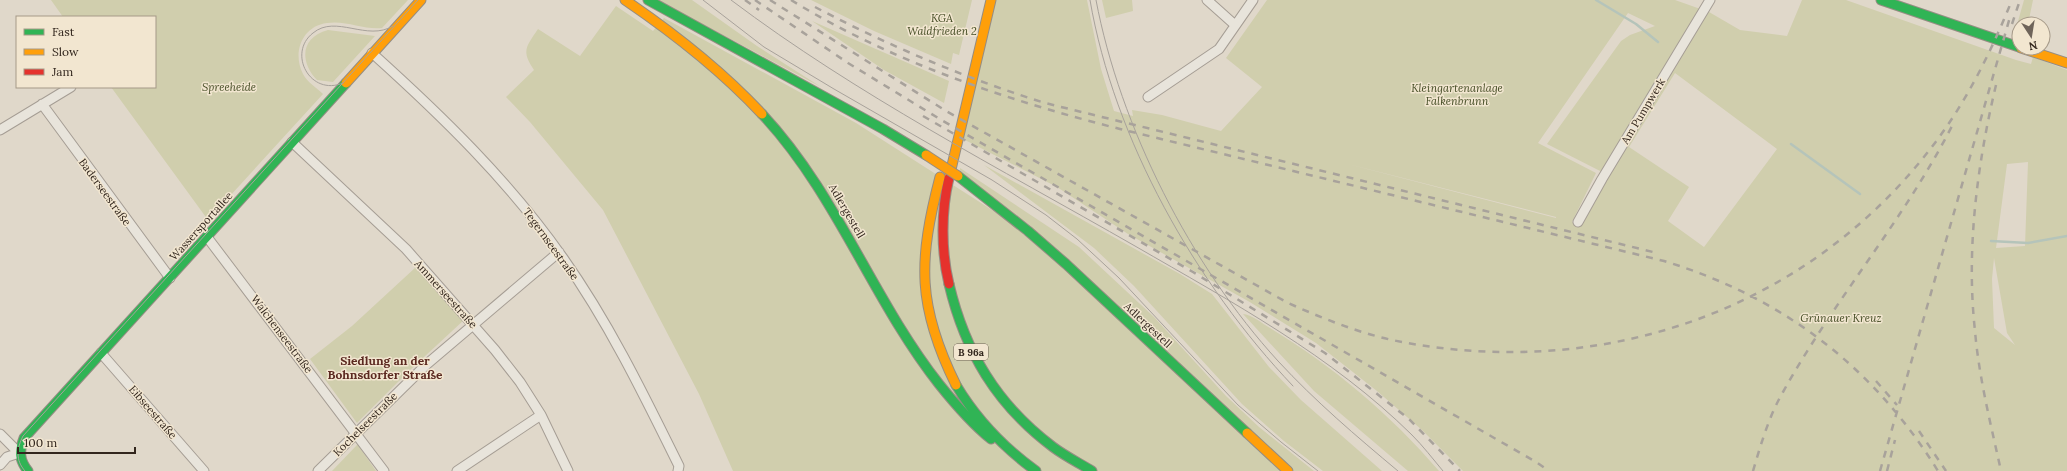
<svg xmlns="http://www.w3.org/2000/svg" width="2067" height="471" font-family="Lora,serif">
	<rect width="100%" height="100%" fill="#e0d8ca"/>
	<path fill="#d0cead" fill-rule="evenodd" d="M51 0H408L382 28C364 30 346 20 327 23 302 26 292 53 303 74 308 83 316 87 323 94L208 220 111 87H155V17H63Z
		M657 0H692L757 46 821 87Z
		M811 0H972L959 55 953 53 951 64 874 31Z
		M996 0H1087L1101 69 1114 111 1133 116 1132 110 1162 115 1221 131 1262 87 1226 58 1267 0H1675L1709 12 1740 30 1787 36 1802 0H1846L2016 60 2031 64 2033 57 2067 70V471H1463L1422 430 1377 391 1316 343 1248 301 1128 234 1057 187 963 139ZM1628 13 1655 26 1630 35 1621 41 1547 144 1606 174 1582 224 1572 222 1596 173 1538 143ZM1675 73 1777 149 1704 247 1668 221 1689 187 1629 147ZM2028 162 2025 246 1996 248 2007 164ZM1344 163 1556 217V218ZM1994 258 2007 333 2015 345 1994 328 1992 279Z
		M1102 0H1132L1133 11 1106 18Z
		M2024 0H2033L2028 24H2019V34L2015 32Z
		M616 6 653 31 664 18 856 123 1003 217 1065 269 1281 471H733L699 394 603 210 530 122 506 97 534 70C521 51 526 47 538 29L580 56Z
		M812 21 949 81 944 103 884 70Z
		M328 30 375 36 333 82 317 80C299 61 301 37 328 30Z
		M984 165 1180 274 1212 294 1269 367 1301 400 1382 471H1323L1284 441 1242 404 1134 286 1094 248Z
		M960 168 1079 247 1154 317 1226 396 1259 427 1314 471H1294L1217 399 960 171Z
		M416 267 464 320 410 370 357 423 310 359 352 326Z
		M1243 314C1251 314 1263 324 1270 328 1334 367 1390 414 1439 471H1408L1314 391Z
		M358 445 376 471H332L357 445Z"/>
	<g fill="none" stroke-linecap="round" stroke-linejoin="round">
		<path stroke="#b5c4ba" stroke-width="2.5" d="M1596 0 1636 24 1658 42
			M1791 144 1860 194
			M1991 241 2028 243 2067 236"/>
		<g stroke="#a59d94" stroke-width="11">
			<path id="street" d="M1207 0 1235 25
				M372 53C442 116 509 181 563 258 609 323 644 395 679 466L678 471
				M1148 97 1219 49 1253 0
				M42 104 170 278
				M0 130 71 87
				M292 142 406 249 495 350 520 382 541 415 568 471
				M1578 222 1602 179 1710 0
				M207 237 384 471
				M101 353 204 471
				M0 434 19 453
				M0 465 7 457 19 453
				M318 471 427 364 559 252
				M457 471 541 415"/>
		</g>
		<g stroke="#958d83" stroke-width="11">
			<path id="fast" d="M648 0 883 129 926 155
				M1881 0 2019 47
				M762 114C837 194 872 299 939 384 955 404 971 423 991 439
				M958 176 1028 231 1066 264 1247 433
				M949 284C965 352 997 405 1053 447 1065 456 1079 463 1092 471
				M956 385C977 420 1003 447 1036 471
				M28 471C19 460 19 451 24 438L346 83"/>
		</g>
		<g stroke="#958d83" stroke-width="11">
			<path id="slow" d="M625 0C675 34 721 70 762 114
				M2021 48 2067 63
				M346 83 421 0
				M940 177C918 261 917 306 956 385
				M949 178 991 0
				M1247 433 1288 471"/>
		</g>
		<g stroke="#958d83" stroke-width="11">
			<path id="jam" d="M949 178C941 211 941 251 949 284"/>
		</g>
		<use href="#street" stroke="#e8e4db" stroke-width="9"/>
		<use href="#fast" stroke="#30b455" stroke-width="9"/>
		<use href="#slow" stroke="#ff9f0a" stroke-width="9"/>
		<use href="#jam" stroke="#e5322d" stroke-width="9"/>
		<path stroke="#a8a29b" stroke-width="1" d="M703 0 764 47 834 89 992 180 1046 215 1077 239 1119 278 1238 405 1281 442 1318 471
			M731 0C857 95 999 168 1135 246 1232 302 1332 356 1412 435 1423 446 1433 459 1443 471
			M1090 0C1114 140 1196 284 1293 386
			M1096 0C1120 127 1191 266 1278 361 1315 401 1356 436 1398 471
			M343 83C310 97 287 53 313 33 336 14 367 42 393 26
			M25 471C15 460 17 448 23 436L418 0"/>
		<path stroke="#a8a29b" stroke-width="2.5" stroke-dasharray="7 7" stroke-linecap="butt" d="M745 0 759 10
			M755 0 848 63 943 121 1536 462 1549 471
			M770 0 946 111 1288 303C1322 318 1356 332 1392 340 1596 382 1803 314 1931 148 1966 103 1991 52 2012 0
			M791 0C892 62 1006 100 1120 129L1664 261C1782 297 1873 366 1938 471
			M815 7C889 46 965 78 1045 103L1657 253
			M2012 24 2020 0
			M1996 85C1977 165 1966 250 1975 331 1979 378 1991 425 2001 471
			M923 116 1193 272 1325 353 1409 419 1460 471
			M1876 381 1897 405
			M1919 431 1946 471
			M1753 471C1761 444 1769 416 1783 392 1834 300 1904 220 1952 126
			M1880 471 2010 17
			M1887 471 1895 440"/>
		<g stroke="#958d83" stroke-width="11" stroke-linecap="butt">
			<path id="slow-bridge" d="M926 155 958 176"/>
		</g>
		<use href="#slow-bridge" stroke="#ff9f0a" stroke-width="9"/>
	</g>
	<g text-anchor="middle" stroke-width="3" stroke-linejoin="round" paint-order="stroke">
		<rect fill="#f2e6d0" stroke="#6c6053" stroke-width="1" x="954" y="344" width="34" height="16" rx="3"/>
		<g font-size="10" font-weight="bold" fill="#32261d">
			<text x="971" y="356">B 96a</text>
		</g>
		<g font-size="11" font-style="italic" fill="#454d25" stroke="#f2e6d0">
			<text x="942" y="22">KGA<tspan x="942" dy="13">Waldfrieden 2</tspan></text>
			<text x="229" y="91">Spreeheide</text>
			<text x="1457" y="92">Kleingartenanlage<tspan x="1457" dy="13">Falkenbrunn</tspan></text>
			<text x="1841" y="322">Grünauer Kreuz</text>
		</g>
		<g font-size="11" fill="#32261d" stroke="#f2e6d0">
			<text transform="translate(1643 111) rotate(-59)" y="4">Am Pumpwerk</text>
			<text transform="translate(105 192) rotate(54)" y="4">Baderseestraße</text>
			<text transform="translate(847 211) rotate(60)" y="4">Adlergestell</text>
			<text transform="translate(201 226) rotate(-48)" y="4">Wassersportallee</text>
			<text transform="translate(551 244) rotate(54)" y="4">Tegernseestraße</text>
			<text transform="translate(446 294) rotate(48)" y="4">Ammerseestraße</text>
			<text transform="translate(1148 325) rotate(43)" y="4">Adlergestell</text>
			<text transform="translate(282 334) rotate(53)" y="4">Walchenseestraße</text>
			<text transform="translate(153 412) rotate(49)" y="4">Eibseestraße</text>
			<text transform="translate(365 424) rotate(-45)" y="4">Kochelseestraße</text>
		</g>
		<g font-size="12" font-weight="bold" fill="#5b2920" stroke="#f2e6d0">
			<text x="385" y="365">Siedlung an der<tspan x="385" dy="14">Bohnsdorfer Straße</tspan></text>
		</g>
	</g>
	<rect x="16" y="16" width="140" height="72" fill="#f2e6d0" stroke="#a59988"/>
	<rect x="24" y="29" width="20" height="6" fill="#30b455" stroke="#a59988"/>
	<text x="52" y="36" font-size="12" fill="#32261d">Fast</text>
	<rect x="24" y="49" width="20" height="6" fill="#ff9f0a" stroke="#a59988"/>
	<text x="52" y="56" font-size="12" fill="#32261d">Slow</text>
	<rect x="24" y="69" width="20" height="6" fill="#e5322d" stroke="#a59988"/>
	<text x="52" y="76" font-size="12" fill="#32261d">Jam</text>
	<g transform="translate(2031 36) rotate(168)"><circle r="19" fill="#f2e6d0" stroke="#a59988"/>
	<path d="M0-3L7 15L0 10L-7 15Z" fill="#6f645a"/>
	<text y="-6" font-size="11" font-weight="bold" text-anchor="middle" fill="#32261d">N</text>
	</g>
	<path d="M18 447v6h117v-6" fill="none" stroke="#32261d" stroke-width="2"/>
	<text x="24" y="447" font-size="12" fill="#32261d" stroke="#f2e6d0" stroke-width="3" paint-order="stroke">100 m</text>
</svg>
